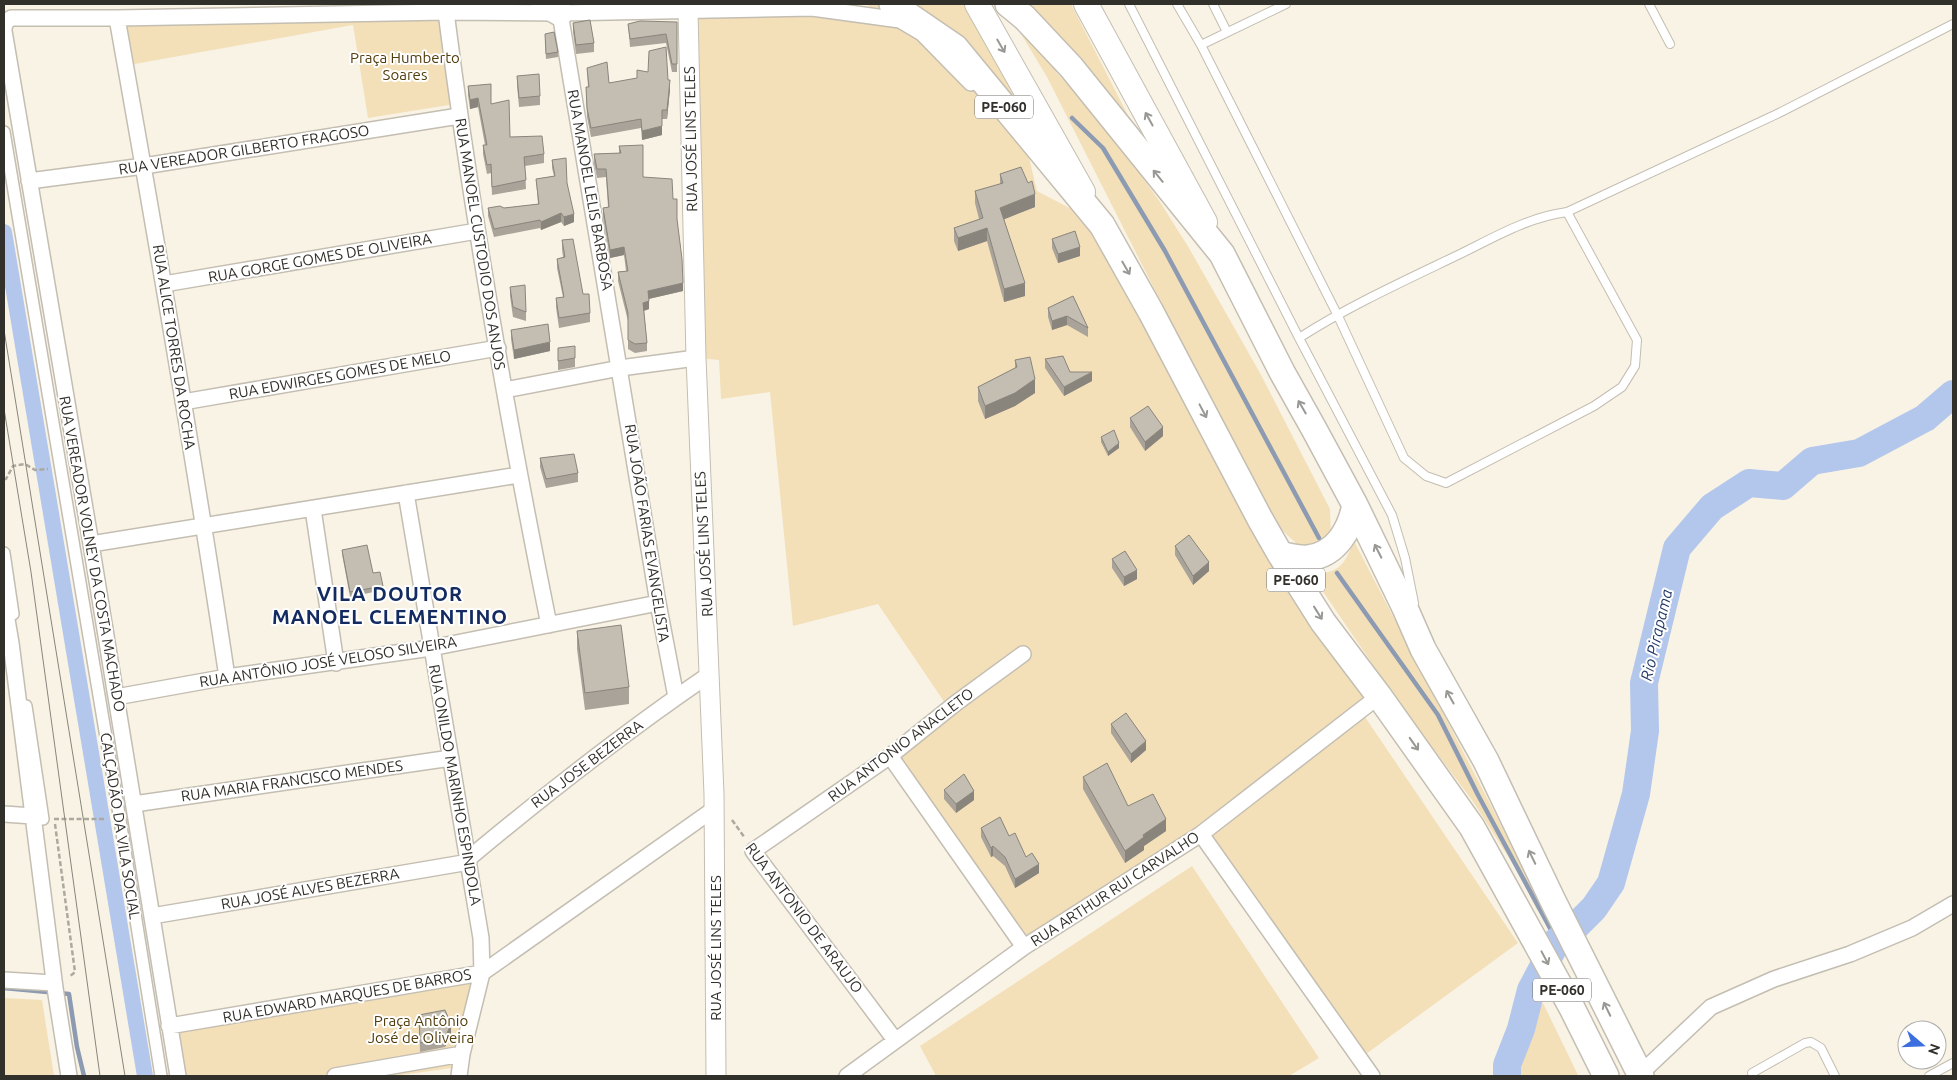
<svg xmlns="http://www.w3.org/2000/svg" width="1957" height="1080" font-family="Ubuntu,sans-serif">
	<rect width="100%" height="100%" fill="#f9f3e6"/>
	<path fill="#f3e0b9" d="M867 4H892L1022 128 1037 191 1102 225 1199 403 1379 696 1201 834 1024 946 892 758 949 709 878 604 793 626 770 392 721 399 719 360 696 358 688 11 812 13 889 26Z
		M917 4H963L1039 127 969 51Z
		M1003 4H1071L1135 129 1059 39 1056 72 1087 105 1130 160 1160 202 1189 248 1260 373 1330 509 1331 538 1324 544 1299 546 1282 530 1250 478 1047 77Z
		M438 19 442 21 451 101 449 105 368 118 353 25 129 65 121 21Z
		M1354 541 1543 906 1537 910 1518 872 1472 800 1399 703 1311 574C1339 573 1344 566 1354 541Z
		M1365 717 1518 943 1366 1054 1210 836Z
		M1192 866 1319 1058 1289 1076H936L920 1046Z
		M480 977 459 1067 394 1076H182L172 1029Z
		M4 998 42 1000 54 1076H4Z
		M1543 1003 1578 1075 1579 1076H1518L1528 1047 1531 1017Z"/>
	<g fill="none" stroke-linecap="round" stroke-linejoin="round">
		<path stroke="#8c9ab2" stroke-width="4.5" d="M1072 118 1103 148 1165 251 1319 538
			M1337 573 1438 715 1478 795 1557 941
			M4 988 69 994 77 1047 84 1076"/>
		<path stroke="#b3c7ec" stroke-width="16" d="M4 232 145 1076"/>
		<path stroke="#b3c7ec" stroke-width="28" d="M1507 1076V1065L1521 1029 1531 990 1557 941 1569 933 1594 908 1611 883 1636 794 1645 731 1644 683 1677 548 1712 507 1749 483 1783 486 1812 461 1859 453 1925 418 1953 394"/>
		<g stroke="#c4beb2" stroke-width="10">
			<path id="service" d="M1129 4 1299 338 1392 515 1405 558 1414 603
				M1177 4 1201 45 1338 316 1404 458 1426 476 1446 483 1594 406 1622 387 1635 366 1637 340 1567 212
				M1213 4 1227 32
				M1649 4 1670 44
				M1201 45 1286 4
				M1299 338C1349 306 1404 281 1458 255 1493 238 1528 217 1567 212L1779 113 1953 24
				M1752 1073 1805 1043 1811 1042 1821 1048 1835 1076
				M1929 1076 1953 1063"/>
		</g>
		<g stroke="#c4beb2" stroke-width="14">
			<path id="pedestrian" d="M4 132 119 814 161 1076
				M4 553 13 614
				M26 706 43 819 33 816"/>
		</g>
		<g stroke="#c4beb2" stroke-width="18">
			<path id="minor" d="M446 12C472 217 508 422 549 625
				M560 13 658 603 676 697
				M117 18C156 237 194 457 227 677
				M4 28 6 22 11 18H117L446 12 560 13 812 8 900 20 922 33 971 83
				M4 31 91 544 178 1076
				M29 181 144 166 459 116
				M164 284 477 231
				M505 390 620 368 696 358
				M183 402 498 348
				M406 493 481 938 482 973 462 1054 459 1076
				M313 509 336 663
				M91 544 519 475
				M4 602 11 643 55 988 69 1076
				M116 697 227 677 431 648 658 603
				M890 756 1024 947
				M134 804 451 758
				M4 814 33 816
				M1201 834 1372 1076
				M468 859C546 794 626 731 710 674
				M152 916 469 862
				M4 980 54 983
				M169 1026 482 973 714 809
				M895 1040 753 851 890 756 956 703 1023 654
				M1640 1074 1711 1007 1774 979 1850 954 1912 928 1953 904
				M335 1076 462 1054
				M847 1076 1024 947 1201 834 1379 696"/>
		</g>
		<g stroke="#c4beb2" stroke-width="21">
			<path id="tertiary" d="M685 4 688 11 696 358 714 794 716 1076"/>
		</g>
		<g stroke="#c4beb2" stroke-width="26">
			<path id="primary" d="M977 4 1083 192
				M1086 4 1205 222"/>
		</g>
		<g stroke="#c4beb2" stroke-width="28">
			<path id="trunk" d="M544 4 560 13
				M892 4 955 47 1102 225 1151 312 1260 519 1280 554 1323 622 1379 696 1472 827 1572 1008 1606 1076
				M1008 4 1025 18 1071 67 1222 254 1282 372 1314 429 1355 505 1405 608 1423 649 1486 761 1553 901 1641 1076
				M1280 554C1289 556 1299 559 1308 558 1336 555 1350 530 1355 505"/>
		</g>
		<path stroke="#ada89e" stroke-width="2.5" stroke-dasharray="5 2.5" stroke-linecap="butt" d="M4 479H6L13 466 25 464 35 470 48 469
			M54 819H106
			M732 820 745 838
			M55 824 75 972 69 977"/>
		<use href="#service" stroke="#fff" stroke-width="8"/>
		<use href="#pedestrian" stroke="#fff" stroke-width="11"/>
		<use href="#minor" stroke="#fff" stroke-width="15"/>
		<use href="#tertiary" stroke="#fff" stroke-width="19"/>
		<use href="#primary" stroke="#fff" stroke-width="24"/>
		<use href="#trunk" stroke="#fff" stroke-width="25"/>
		<path stroke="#89857d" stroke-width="1" d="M4 330 125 1076
			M4 409 31 572 100 1076"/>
	</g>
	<path fill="#a9a399" d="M677 22V72H672L666 43 630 47 628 24Z
		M573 23 594 43V52L576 54 573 32Z
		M545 39 558 52V57L546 59Z
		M587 68 609 83 668 80 670 89 667 119H662V135L642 140 641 128 591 137 587 117 586 87H588Z
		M517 76 540 96V105L519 107 517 85Z
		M468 86 491 104 510 137 544 154V163L525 166 526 189 492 195 491 173 487 174 483 154V145H485L478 107 470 109 468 95Z
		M619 146 643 177 673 199 677 219 683 291 649 299V309L644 311 647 343V351L635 353 628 349V321L618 281V272L626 271 624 255 610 258 603 217V208L608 207 606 177 597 178 594 163V154L619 153Z
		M552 160 567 183 574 222 564 226 561 222 541 230 540 228 494 237 488 216V208H504L538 204 536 179 554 176 552 168Z
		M1000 174 1035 207 1004 219 1025 296 1004 302 987 241 958 251 954 241V228L979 219 975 203V191L1000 184Z
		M1052 239 1080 256 1058 263 1052 248Z
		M562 240 590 313V322L559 328 556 307V298L563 297 557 268V259L563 257 562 249Z
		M510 287 526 312V321L513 317 510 296Z
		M1073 296 1088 328V337L1067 325 1052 330 1048 317V308Z
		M511 330 550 351 514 359 511 339Z
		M558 348 575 358V367L558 370Z
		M1045 359 1070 372 1092 381 1064 396 1045 368Z
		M1015 360 1035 393 1015 406 985 419 978 401V387L1015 368Z
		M1130 418 1163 436 1145 451 1130 427Z
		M1101 437 1119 448 1108 456 1101 442Z
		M540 458 578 473V482L546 488 540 467Z
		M1175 546 1209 571 1193 585 1175 555Z
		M342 550 373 573 383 586V590L350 597 342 554Z
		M1112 559 1137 579 1124 586 1112 568Z
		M577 631 629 687V704L585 710 577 649Z
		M1111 724 1146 750 1131 763 1111 733Z
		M1083 777 1128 806 1166 831 1144 846V850L1125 863 1083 789Z
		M944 790 974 800 956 813 944 799Z
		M981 828 1009 836 1039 873 1015 888 1005 866 993 856 991 857 981 837Z
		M419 1015 451 1033 445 1047 420 1052Z"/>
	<path fill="#89857d" d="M670 80V89L667 119V110Z
		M478 98V107L470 109V100Z
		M662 126V135L642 140V131Z
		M1035 194V207L1000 221V208Z
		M561 213V222L541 230V222Z
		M574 214V222L564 226V217Z
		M987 228V241L958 251V238Z
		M624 247V255L610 258V250Z
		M1080 247V256L1058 263V254Z
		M683 283V291L648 299V291Z
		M1025 283V296L1004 302V289Z
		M649 301V309L643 311V303Z
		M1067 316V325L1052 330V321Z
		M550 342V351L514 359V350Z
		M1092 372V381L1064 396V387Z
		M1035 379V393L1015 406 985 419V406Z
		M1163 427V436L1145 451V442Z
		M1119 443V448L1108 456V452Z
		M1209 562V571L1193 585V576Z
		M1137 570V579L1124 586V577Z
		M1146 741V750L1131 763V754Z
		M974 791V800L956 813V804Z
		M1166 819V831L1144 846V850L1125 863V851L1143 835Z
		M993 846V856L991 857V848Z
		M1039 864V873L1015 888V879Z
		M451 1024V1033L445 1047V1038Z"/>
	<path fill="#c4beb2" stroke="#89857d" d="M590 20 594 43 576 45 573 23Z
		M640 21 677 22V64H672L666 34 630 39 628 24Z
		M554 32 558 52 546 54 545 34Z
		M666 47 668 80H670L667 110H662V126L642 131 641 119 591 128 587 108 586 87H589L587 68 607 62 609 83 637 78V70L648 72 649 51Z
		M539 74 540 96 519 98 517 76Z
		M491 84V104L509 100 510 137 542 136 544 154 524 157 526 180 492 187 491 164 487 165 483 145H487L478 98 470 100 468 86Z
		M643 145V177L672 179 673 199H677V219L682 259 683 283 648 291 649 301 643 303 647 343 635 344 628 340V313L618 272 628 271 624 247 610 250 603 208 609 207 606 169H597L594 154 621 153 619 146Z
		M566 158 567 183 574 214 564 217 561 213 541 222 540 220 494 229 488 208 500 206 504 208 539 204 536 179 555 176 552 160Z
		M1021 167 1028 183 1032 181 1035 194 1000 208 1025 283 1004 289 987 228 958 238 954 228 983 218 975 191 1003 183 1000 174Z
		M1075 231 1080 247 1058 254 1052 239Z
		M573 239 583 294H589L590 313 559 318 556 298 564 297 557 259 565 257 562 240Z
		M525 285 526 312 513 307 510 287Z
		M1073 296 1088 328 1067 316 1052 321 1048 308Z
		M548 324 550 342 514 350 511 330Z
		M575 346V358L558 361V348Z
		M1063 356 1070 372H1092L1064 387 1045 359Z
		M1030 357 1035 379 1015 393 985 406 978 387 1017 367 1015 360Z
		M1148 406 1163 427 1145 442 1130 418Z
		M1114 430 1119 443 1108 452 1101 437Z
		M574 454 578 473 546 479 540 458Z
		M1189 535 1209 562 1193 576 1175 546Z
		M367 545 373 573 380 572 383 586 350 592 342 550Z
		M1125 551 1137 570 1124 577 1112 559Z
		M621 625 629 687 585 693 577 631Z
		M1126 713 1146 741 1131 754 1111 724Z
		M1107 763 1128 806 1153 794 1166 819 1143 835 1144 837 1125 851 1083 777Z
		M964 774 974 791 956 804 944 790Z
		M1000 817 1009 836 1015 833 1026 857 1032 853 1039 864 1015 879 1005 857 993 846 991 848 981 828Z
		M445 1010 451 1024 445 1038 420 1043 419 1015Z"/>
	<defs><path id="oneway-shaft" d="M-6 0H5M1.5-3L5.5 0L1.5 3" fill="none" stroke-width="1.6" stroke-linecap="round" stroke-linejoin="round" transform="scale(1.25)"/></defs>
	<g stroke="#989895">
		<use href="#oneway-shaft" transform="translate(1001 46) rotate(60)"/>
		<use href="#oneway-shaft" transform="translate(1149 119) rotate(-119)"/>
		<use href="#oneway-shaft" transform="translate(1158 176) rotate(-129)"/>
		<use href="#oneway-shaft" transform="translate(1126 268) rotate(60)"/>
		<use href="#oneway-shaft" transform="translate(1302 407) rotate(-120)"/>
		<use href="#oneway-shaft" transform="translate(1203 411) rotate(62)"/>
		<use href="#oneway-shaft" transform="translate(1378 551) rotate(-117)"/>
		<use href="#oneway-shaft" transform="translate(1318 613) rotate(58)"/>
		<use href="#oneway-shaft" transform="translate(1450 697) rotate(-119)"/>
		<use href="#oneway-shaft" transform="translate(1414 744) rotate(55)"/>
		<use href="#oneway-shaft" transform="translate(1532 857) rotate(-116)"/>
		<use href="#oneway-shaft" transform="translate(1545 958) rotate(62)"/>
		<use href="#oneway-shaft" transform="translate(1607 1009) rotate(-116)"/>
	</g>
	<g text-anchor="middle" stroke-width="4" stroke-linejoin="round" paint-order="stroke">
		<g fill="#fff" stroke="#706e6b" stroke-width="1">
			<rect x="975" y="95.5" width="58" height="23" rx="4"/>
			<rect x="1267" y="568.5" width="58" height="23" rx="4"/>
			<rect x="1533" y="978.5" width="58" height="23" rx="4"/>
		</g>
		<g font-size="14" font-weight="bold" fill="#32302b">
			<text x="1004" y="112">PE-060</text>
			<text x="1296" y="585">PE-060</text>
			<text x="1562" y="995">PE-060</text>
		</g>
		<g font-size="15" fill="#513d0b" stroke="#fff">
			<text x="405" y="63">Praça Humberto<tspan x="405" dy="17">Soares</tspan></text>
			<text x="421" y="1026">Praça Antônio<tspan x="421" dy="17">José de Oliveira</tspan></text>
		</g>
		<g font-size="15" fill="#32302b" stroke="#fff">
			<text transform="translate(691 139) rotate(-91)" y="5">RUA JOSÉ LINS TELES</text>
			<text transform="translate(244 150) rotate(-9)" y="5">RUA VEREADOR GILBERTO FRAGOSO</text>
			<text transform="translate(590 190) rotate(80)" y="5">RUA MANOEL LELIS BARBOSA</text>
			<text transform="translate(480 244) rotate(81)" y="5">RUA MANOEL CUSTODIO DOS ANJOS</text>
			<text transform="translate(320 258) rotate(-10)" y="5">RUA GORGE GOMES DE OLIVEIRA</text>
			<text transform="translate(174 347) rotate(81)" y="5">RUA ALICE TORRES DA ROCHA</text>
			<text transform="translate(340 375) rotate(-10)" y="5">RUA EDWIRGES GOMES DE MELO</text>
			<text transform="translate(647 533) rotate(81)" y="5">RUA JOÃO FARIAS EVANGELISTA</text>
			<text transform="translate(704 544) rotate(-93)" y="5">RUA JOSÉ LINS TELES</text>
			<text transform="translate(92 554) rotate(80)" y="5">RUA VEREADOR VOLNEY DA COSTA MACHADO</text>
			<text transform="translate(328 662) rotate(-9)" y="5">RUA ANTÔNIO JOSÉ VELOSO SILVEIRA</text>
			<text transform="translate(901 745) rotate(-37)" y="5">RUA ANTONIO ANACLETO</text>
			<text transform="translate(587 764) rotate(-37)" y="5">RUA JOSE BEZERRA</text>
			<text transform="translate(292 781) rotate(-8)" y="5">RUA MARIA FRANCISCO MENDES</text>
			<text transform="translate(455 785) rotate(80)" y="5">RUA ONILDO MARINHO ESPINDOLA</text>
			<text transform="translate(120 826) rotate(81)" y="5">CALÇADÃO DA VILA SOCIAL</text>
			<text transform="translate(310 889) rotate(-10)" y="5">RUA JOSÉ ALVES BEZERRA</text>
			<text transform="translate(1115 889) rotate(-33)" y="5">RUA ARTHUR RUI CARVALHO</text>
			<text transform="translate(804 918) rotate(53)" y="5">RUA ANTONIO DE ARAUJO</text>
			<text transform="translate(716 948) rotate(-90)" y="5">RUA JOSÉ LINS TELES</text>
			<text transform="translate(347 996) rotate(-10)" y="5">RUA EDWARD MARQUES DE BARROS</text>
		</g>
		<g font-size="16" font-style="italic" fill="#223968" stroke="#fff">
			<text transform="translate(1656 635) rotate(-77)" y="6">Rio Pirapama</text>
		</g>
		<g font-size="20" font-weight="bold" letter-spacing="1" fill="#132b61" stroke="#fff">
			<text x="390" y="601">VILA DOUTOR<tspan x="390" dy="23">MANOEL CLEMENTINO</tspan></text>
		</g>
	</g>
	<rect width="1957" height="1080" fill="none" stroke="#32302b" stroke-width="10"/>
	<g transform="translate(1922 1045) rotate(109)"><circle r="24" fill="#ffffff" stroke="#adacaa"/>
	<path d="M0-4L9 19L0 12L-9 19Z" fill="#3b6fdf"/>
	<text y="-8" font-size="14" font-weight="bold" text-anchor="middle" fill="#32302b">N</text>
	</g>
</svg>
